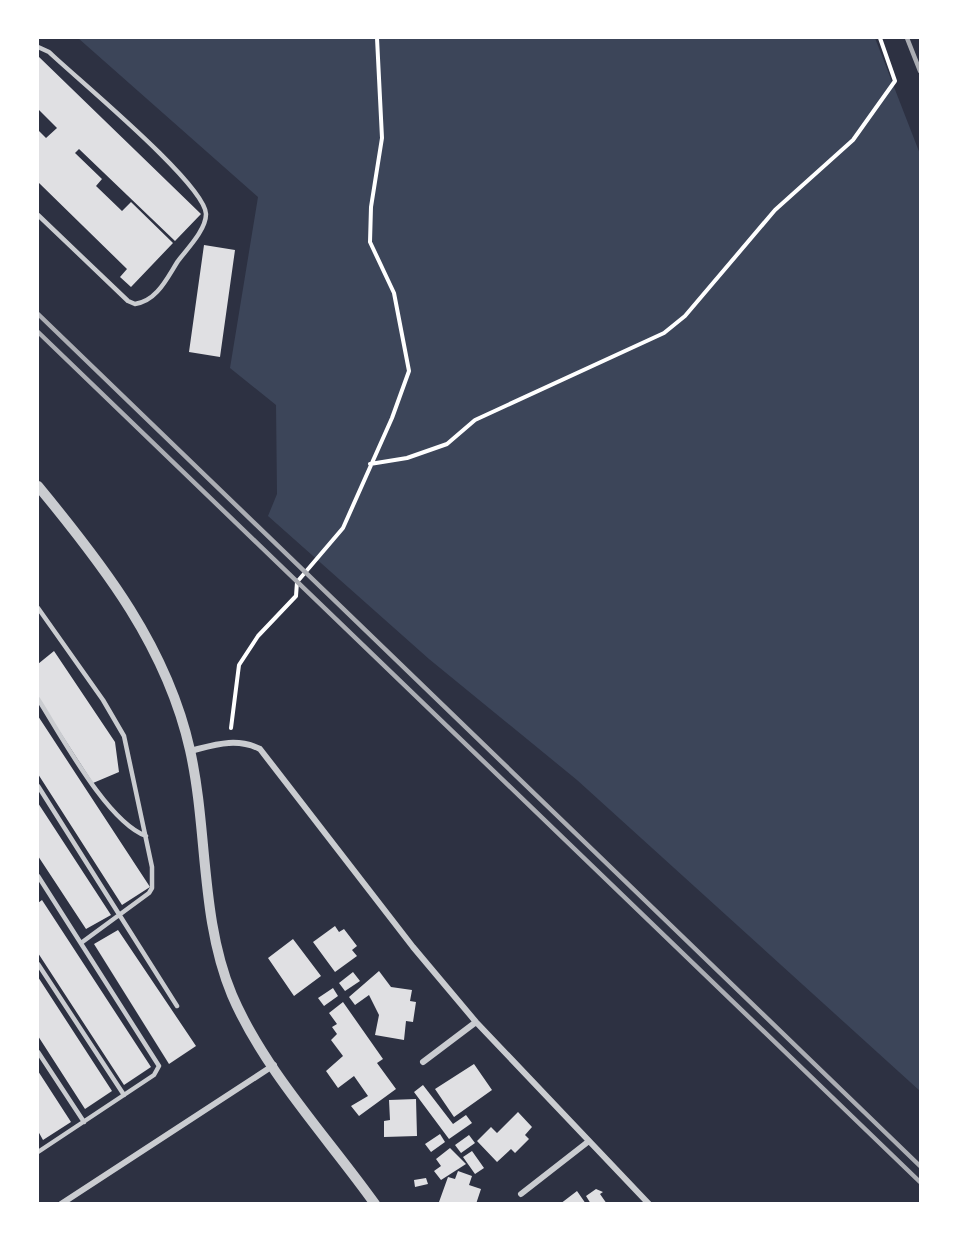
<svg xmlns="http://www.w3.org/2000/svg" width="958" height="1241" font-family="Helvetica,sans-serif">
	<rect width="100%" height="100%" fill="#2d3142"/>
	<path fill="#3c4559" d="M78 38H875L920 154V1091L577 780 429 659 268 516 277 494 276 405 230 368 258 197Z"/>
	<path fill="#e0e0e3" d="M38 56 201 214 175 241 79 149 75 153 102 179 96 186 122 211 131 202 173 243 131 287 120 277 127 269 38 182V130L46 138 57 128 38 109Z
		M204 245 235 250 220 357 189 352Z
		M54 651 115 742 119 772 93 783 38 698V664Z
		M38 716 150 887 122 905 38 774Z
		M38 803 111 915 86 929 38 856Z
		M42 900 151 1067 124 1085 38 953V903Z
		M335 926 339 932 344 929 357 946 352 950 357 956 335 972 313 942Z
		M118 930 196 1046 169 1064 94 944Z
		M293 939 321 976 294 996 268 958Z
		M379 971 391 987 412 990 410 1001 416 1002 413 1022 406 1021 404 1040 375 1035 379 1015 369 995 355 1005 349 997Z
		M353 972 360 981 345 991 339 983Z
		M38 977 112 1091 85 1109 38 1036Z
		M333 988 338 996 324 1006 318 998Z
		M343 1002 383 1059 377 1063 396 1089 359 1116 351 1106 368 1096 354 1076 338 1088 326 1071 343 1056 331 1040 337 1034 332 1027 337 1024 329 1013Z
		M474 1064 492 1090 454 1117 435 1089Z
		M38 1071 71 1122 43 1140 38 1131Z
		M423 1085 453 1124 466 1115 472 1123 449 1139 414 1092Z
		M416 1099 417 1136 384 1137V1121L390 1120 389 1100Z
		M518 1112 532 1127 525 1135 529 1139 515 1153 511 1149 497 1162 477 1141 491 1127 497 1133Z
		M440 1134 445 1142 431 1152 425 1144Z
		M469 1135 475 1143 461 1153 455 1145Z
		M450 1148 466 1164 441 1180 434 1171 441 1166 436 1159Z
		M472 1151 484 1168 475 1174 463 1157Z
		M458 1171 472 1176 469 1185 481 1189 476 1204 439 1202 448 1177 455 1179Z
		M426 1178 428 1184 415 1187 414 1180Z
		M596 1189 603 1192 600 1194 607 1204H591L586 1196Z
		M577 1191 586 1204H560Z"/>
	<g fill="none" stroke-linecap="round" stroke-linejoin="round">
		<path stroke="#fff" stroke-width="4" d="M370 464 407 458 447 444 475 420 664 333 685 316 775 210 853 140 895 81 880 38
			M231 728 239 665 258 636 296 596 297 582 343 528 392 418 409 371 394 293 370 242 371 207 382 138 377 38"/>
		<path stroke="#caccd0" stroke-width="4.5" d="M38 47 49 52C76 78 205 184 206 214 206 230 187 249 178 261 167 278 157 301 135 304L128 301 38 215
			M38 608 103 700 124 736 152 867V888L149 893 81 943
			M38 699C61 735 107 822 146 836
			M38 786 177 1006
			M38 876 159 1066 154 1075 38 1152
			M38 964 124 1095
			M38 1052 84 1122"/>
		<path stroke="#caccd0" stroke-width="6" d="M190 751C214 745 236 737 260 749L413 947 476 1022 649 1204
			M423 1062 476 1022
			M521 1194 589 1141
			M61 1204 274 1065"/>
		<path stroke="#caccd0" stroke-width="10" d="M38 486C104 566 167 647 190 750 208 830 200 919 232 995 264 1070 328 1138 375 1204"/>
		<path stroke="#abadb3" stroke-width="4.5" d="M907 38 920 71
			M38 314 920 1166
			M38 332 920 1182"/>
	</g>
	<rect width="958" height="1241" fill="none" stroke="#ffffff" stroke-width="78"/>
</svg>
